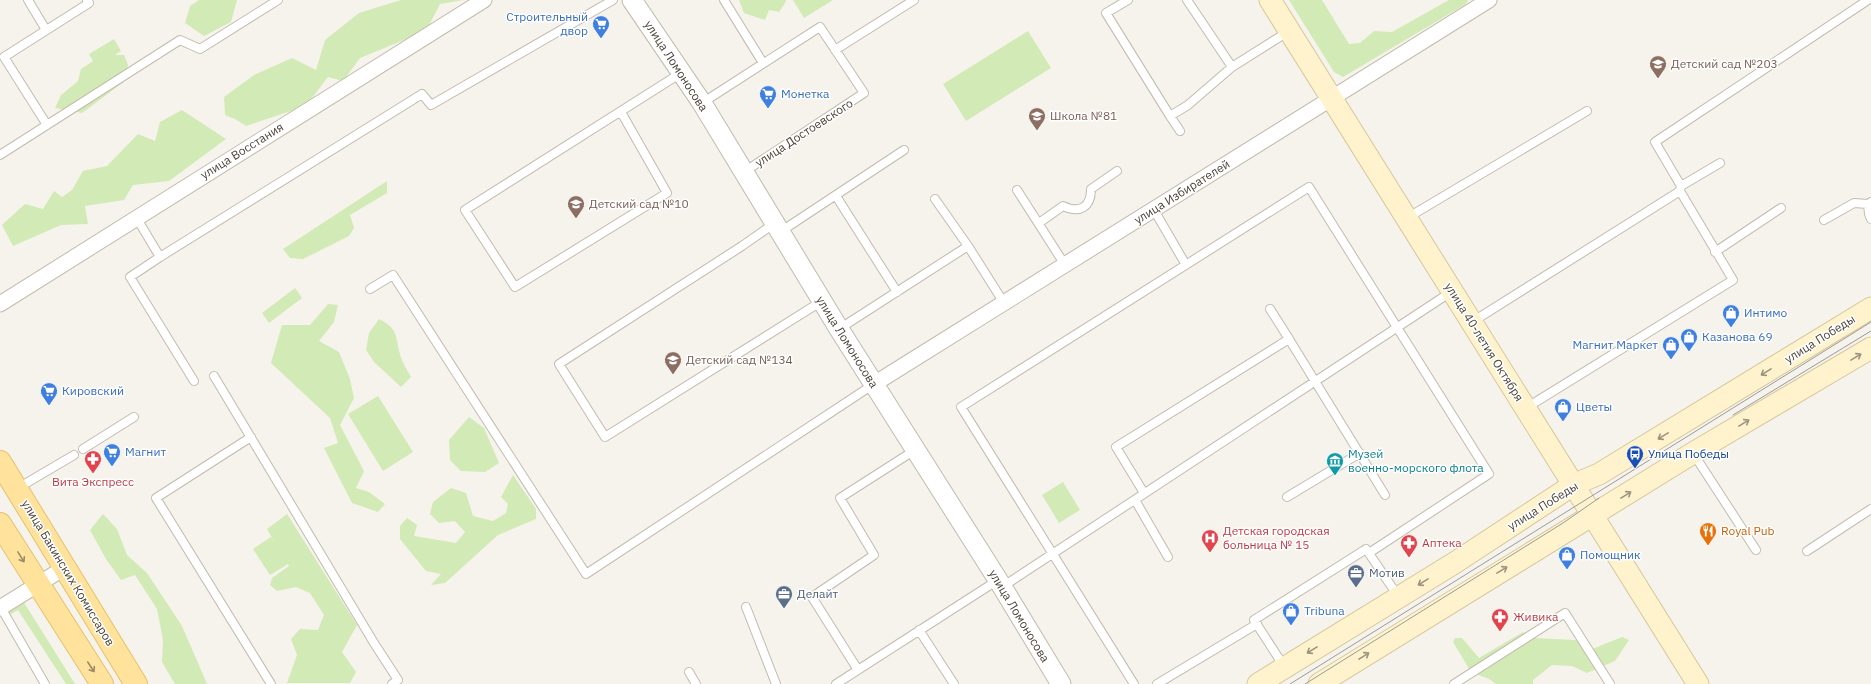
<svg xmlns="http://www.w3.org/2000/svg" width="1871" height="684" font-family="'IBM Plex Sans',sans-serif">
	<rect width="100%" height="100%" fill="#f6f3ec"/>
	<path fill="#d2eab5" d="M199 0H237L231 22 204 36 185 23 190 6Z
		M401 0H463L440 4 426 31 360 58 343 81 328 77 306 106 246 126 235 119 225 115 224 97 254 75 292 58 316 70 325 40 359 13Z
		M739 0H786L785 3 779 12 769 10 765 20 744 13Z
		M793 0H833L804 18Z
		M1289 0H1322L1349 44 1360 43 1374 31 1392 32 1449 0H1468L1466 4 1343 77 1334 72Z
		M1028 31 1051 68 966 121 943 84Z
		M114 39 121 51 115 55H124L128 65 125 81 82 113 55 108 61 95 78 81 81 69 93 61 89 54Z
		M182 110 226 139 169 181 133 185 124 200 85 206 88 224 61 225 13 246 2 225 25 204 43 209 54 191 62 197 72 190 83 171 107 166 138 134 155 141 160 122Z
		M387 181V193L350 215 354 228 349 236 303 259 290 258 283 249Z
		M295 288 302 298 269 323 262 313Z
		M328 304 338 305 334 322 319 341 339 352 350 379 354 398 340 425 364 471 356 488 369 492 385 504 378 512 352 503 324 448 338 443 330 418 271 363 282 325H310Z
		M379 319C399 329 395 336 400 354 402 362 407 370 411 377L401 387 374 362 366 350 369 333Z
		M378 396 413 452 383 471 348 414Z
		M469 417 484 428 499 463 485 472 461 471 450 460 449 440Z
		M513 475 536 509V519L498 535 445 583 431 585 441 574 426 571 400 539V526L407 518 417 525 414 536 456 543 465 532 455 521 439 523 430 514 433 502 451 488 466 493 473 516 493 521 506 513 508 504 501 497Z
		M1063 482 1080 510 1059 523 1042 495Z
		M103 514 117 529 127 555 147 573 182 626 207 684H175L162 662 163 640 157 609 135 575 121 580 106 559 90 530Z
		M287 514 357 625 342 652 356 672 350 683H287L297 655 291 639 300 629 318 630 324 615 310 593 296 587 277 591 270 585 272 578 289 566 288 564 270 575 253 549 271 537 275 543 267 529Z
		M23 601 75 684H66L18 610 8 616 6 612Z
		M1523 632 1534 638 1576 640 1590 650 1622 637 1629 640 1615 661 1587 673 1572 666 1552 665 1533 680V684H1496L1489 679 1471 672 1453 642 1455 638H1462L1479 658Z"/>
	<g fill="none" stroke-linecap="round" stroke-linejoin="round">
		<g stroke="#c2bbae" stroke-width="10">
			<path id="service" d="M28 0 46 30
				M724 0 763 63
				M1128 0 1106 13 1170 116
				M1187 0 1232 67
				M835 50 914 0
				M702 103 820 27 864 93 744 172
				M621 112 667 193 515 287 465 210 681 73
				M47 125 4 57 89 3 87 0
				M1180 131 1170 116 1188 105 1232 67 1289 31
				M0 155 180 40 200 49 278 0
				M1681 186 1655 142 1868 0
				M1017 190 1065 265
				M1680 190 1681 186 1720 163
				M836 196 897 292
				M935 199 968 246
				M1868 204 1869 214 1871 219
				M1154 210 1186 265
				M136 217 160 257 422 94 431 105 613 0
				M1407 218 1587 111
				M1824 220 1854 203 1868 204 1871 202
				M775 223 742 246 559 364 605 437 822 301
				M1039 223 1063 206C1080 214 1091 207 1091 189L1117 171
				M780 232 904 150
				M1715 252 1781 208
				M160 257 130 277 194 381
				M370 289 393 275 586 574 874 384
				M1270 309 1289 339
				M1472 322 1680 191 1733 280 1526 408
				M839 329 968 246 1004 303
				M214 376 374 643 398 680 392 684
				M251 437 156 498 271 684
				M83 449 134 417
				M1693 453 1756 550
				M18 488 74 455
				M1144 493 1116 447 1289 339 1385 495
				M1287 497 1360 453
				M1135 500 1168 557
				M1807 551 1871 509
				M1002 587 1451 292
				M0 606 45 684
				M746 607 776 684
				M919 630 954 684
				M1285 668 1254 620 1363 551 1366 549 1398 596
				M858 670 812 597 874 555 840 498 915 450
				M689 672 696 684
				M836 684 998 580
				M1134 684 961 407 1309 187 1489 474 1369 553
				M1157 684 1257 624
				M1454 684 1565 613 1610 684"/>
		</g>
		<g stroke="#c2bbae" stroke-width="17">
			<path id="minor" d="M0 304 484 0
				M874 384 1489 0
				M0 608 64 568"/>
		</g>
		<g stroke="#c2bbae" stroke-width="21">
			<path id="tertiary" d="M632 0 702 103 839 329 998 580 1061 684"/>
		</g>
		<g stroke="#d6c79b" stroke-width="23">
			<path id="secondary" d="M1270 0 1698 684
				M1258 684 1456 562 1573 485 1599 474 1871 308
				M1319 684 1693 453 1871 348"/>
		</g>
		<g stroke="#e6c16a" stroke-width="24">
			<path id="primary" d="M0 462 136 684
				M0 524 102 684"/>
		</g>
		<use href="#service" stroke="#fff" stroke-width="8"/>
		<use href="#minor" stroke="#fff" stroke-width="15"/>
		<use href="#tertiary" stroke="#fff" stroke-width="19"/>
		<use href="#secondary" stroke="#fff3cd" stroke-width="21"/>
		<use href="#primary" stroke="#ffe39c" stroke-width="22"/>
		<path stroke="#9a9a9a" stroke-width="1" d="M1733 415 1871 331
			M1290 684 1871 322
			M1305 684 1563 523 1599 498"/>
	</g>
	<defs><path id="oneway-shaft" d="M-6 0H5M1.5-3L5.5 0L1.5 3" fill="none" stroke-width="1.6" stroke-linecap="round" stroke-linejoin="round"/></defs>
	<g stroke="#9c937c">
		<use href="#oneway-shaft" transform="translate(1856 357) rotate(-31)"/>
		<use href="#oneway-shaft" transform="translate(1766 372) rotate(148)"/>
		<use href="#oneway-shaft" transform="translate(1744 423) rotate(-31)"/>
		<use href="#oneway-shaft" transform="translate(1663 436) rotate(149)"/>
		<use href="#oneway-shaft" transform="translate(1626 495) rotate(-32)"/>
		<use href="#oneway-shaft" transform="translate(1502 570) rotate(-31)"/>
		<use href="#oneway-shaft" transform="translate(1423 582) rotate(148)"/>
		<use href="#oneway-shaft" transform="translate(1312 650) rotate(148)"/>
		<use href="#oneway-shaft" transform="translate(1364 656) rotate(-32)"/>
	</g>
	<g stroke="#9c8c66">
		<use href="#oneway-shaft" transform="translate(21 557) rotate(58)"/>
		<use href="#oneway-shaft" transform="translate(91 667) rotate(57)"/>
	</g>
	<defs>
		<g id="supermarket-pin" transform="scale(0.9)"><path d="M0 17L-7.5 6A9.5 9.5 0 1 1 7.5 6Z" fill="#3f7fe0" stroke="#fff"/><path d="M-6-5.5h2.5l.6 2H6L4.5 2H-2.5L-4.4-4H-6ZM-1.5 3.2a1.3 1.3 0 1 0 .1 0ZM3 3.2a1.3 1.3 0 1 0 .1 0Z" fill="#fff"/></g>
		<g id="school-pin" transform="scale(0.9)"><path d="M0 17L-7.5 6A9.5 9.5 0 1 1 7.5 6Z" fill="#8d6e63" stroke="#fff"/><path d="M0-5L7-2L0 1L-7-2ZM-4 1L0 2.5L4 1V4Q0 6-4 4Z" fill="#fff"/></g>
		<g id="shop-pin" transform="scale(0.9)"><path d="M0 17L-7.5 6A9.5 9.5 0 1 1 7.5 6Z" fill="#3f7fe0" stroke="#fff"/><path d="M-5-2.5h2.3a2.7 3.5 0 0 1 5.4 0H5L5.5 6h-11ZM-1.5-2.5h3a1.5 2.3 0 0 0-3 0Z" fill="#fff"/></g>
		<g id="bus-pin" transform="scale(0.9)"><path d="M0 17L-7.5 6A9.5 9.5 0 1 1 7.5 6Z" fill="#1a4fb4" stroke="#fff"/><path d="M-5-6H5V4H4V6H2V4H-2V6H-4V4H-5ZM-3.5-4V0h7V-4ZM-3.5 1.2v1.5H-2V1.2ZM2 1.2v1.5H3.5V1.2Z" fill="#fff"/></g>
		<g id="pharmacy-pin" transform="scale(0.9)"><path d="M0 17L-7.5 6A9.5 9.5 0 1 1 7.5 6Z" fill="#e0444e" stroke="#fff"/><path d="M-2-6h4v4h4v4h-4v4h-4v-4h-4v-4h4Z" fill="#fff"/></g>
		<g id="museum-pin" transform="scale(0.9)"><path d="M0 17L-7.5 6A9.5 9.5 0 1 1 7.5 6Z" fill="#0f9aa8" stroke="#fff"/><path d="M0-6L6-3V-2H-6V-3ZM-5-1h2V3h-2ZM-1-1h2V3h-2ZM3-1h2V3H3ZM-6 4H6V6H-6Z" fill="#fff"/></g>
		<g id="restaurant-pin" transform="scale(0.9)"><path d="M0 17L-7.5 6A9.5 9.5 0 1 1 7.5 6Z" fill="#e8710a" stroke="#fff"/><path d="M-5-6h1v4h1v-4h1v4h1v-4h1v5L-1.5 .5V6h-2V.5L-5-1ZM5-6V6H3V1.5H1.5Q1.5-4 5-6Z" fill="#fff"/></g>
		<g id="hospital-pin" transform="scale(0.9)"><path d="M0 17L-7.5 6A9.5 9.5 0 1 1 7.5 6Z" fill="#e0444e" stroke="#fff"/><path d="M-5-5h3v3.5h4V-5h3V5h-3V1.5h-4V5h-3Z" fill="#fff"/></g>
		<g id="office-pin" transform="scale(0.9)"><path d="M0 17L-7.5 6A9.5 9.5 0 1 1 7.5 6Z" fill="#5c6f8a" stroke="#fff"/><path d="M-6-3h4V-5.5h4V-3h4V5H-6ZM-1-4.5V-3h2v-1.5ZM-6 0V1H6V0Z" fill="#fff"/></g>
	</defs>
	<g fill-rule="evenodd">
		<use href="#supermarket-pin" x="601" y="24"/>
		<use href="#school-pin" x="1658" y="64"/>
		<use href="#supermarket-pin" x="768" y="94"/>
		<use href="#school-pin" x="1037" y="116"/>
		<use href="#school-pin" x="576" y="204"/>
		<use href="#shop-pin" x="1731" y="313"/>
		<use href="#shop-pin" x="1689" y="337"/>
		<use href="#shop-pin" x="1671" y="345"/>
		<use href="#school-pin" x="673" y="360"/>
		<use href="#supermarket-pin" x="49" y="391"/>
		<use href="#shop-pin" x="1563" y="407"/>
		<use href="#supermarket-pin" x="112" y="452"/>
		<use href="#bus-pin" x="1635" y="454"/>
		<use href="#pharmacy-pin" x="93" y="459"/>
		<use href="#museum-pin" x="1335" y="461"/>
		<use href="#restaurant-pin" x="1708" y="531"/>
		<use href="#hospital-pin" x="1210" y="538"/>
		<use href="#pharmacy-pin" x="1409" y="543"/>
		<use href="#shop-pin" x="1567" y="555"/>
		<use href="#office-pin" x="1356" y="573"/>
		<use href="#office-pin" x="784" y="594"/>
		<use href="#shop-pin" x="1291" y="611"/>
		<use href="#pharmacy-pin" x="1500" y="617"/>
	</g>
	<g text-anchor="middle" stroke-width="3" stroke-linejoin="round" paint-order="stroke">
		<g font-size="12" fill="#366cbe" stroke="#fff" text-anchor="start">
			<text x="588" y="21" text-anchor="end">Строительный<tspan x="588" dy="14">двор</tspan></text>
			<text x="781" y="98">Монетка</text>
			<text x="1744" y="317">Интимо</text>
			<text x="1702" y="341">Казанова 69</text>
			<text x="1658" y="349" text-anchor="end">Магнит Маркет</text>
			<text x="62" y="395">Кировский</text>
			<text x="1576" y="411">Цветы</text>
			<text x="125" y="456">Магнит</text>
			<text x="1580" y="559">Помощник</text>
			<text x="1304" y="615">Tribuna</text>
		</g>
		<g font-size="12" fill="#785e54" stroke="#fff" text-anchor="start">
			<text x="1671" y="68">Детский сад №203</text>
			<text x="1050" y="120">Школа №81</text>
			<text x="589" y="208">Детский сад №10</text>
			<text x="686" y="364">Детский сад №134</text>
		</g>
		<g font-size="12" fill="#4b4439" stroke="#fff">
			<text transform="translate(676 66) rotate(57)" y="4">улица Ломоносова</text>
			<text transform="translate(804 133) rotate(-33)" y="4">улица Достоевского</text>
			<text transform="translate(242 151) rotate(-32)" y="4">улица Восстания</text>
			<text transform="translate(1182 192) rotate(-32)" y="4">улица Избирателей</text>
			<text transform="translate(1820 339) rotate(-32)" y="4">улица Победы</text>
			<text transform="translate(847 342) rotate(58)" y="4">улица Ломоносова</text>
			<text transform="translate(1484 342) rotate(58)" y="4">улица 40-летия Октября</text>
			<text transform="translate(1543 506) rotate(-32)" y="4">улица Победы</text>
			<text transform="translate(68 573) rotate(59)" y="4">улица Бакинских Комиссаров</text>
			<text transform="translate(1019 616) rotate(59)" y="4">улица Ломоносова</text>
		</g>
		<g font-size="12" fill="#0d838f" stroke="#fff" text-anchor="start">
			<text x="1348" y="458">Музей<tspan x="1348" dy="14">военно-морского флота</tspan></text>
		</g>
		<g font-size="12" fill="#164399" stroke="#fff" text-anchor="start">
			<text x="1648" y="458">Улица Победы</text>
		</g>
		<g font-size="12" fill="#be3a42" stroke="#fff" text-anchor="start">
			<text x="93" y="486" text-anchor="middle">Вита Экспресс</text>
			<text x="1223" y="535">Детская городская<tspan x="1223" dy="14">больница № 15</tspan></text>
			<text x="1422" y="547">Аптека</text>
			<text x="1513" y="621">Живика</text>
		</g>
		<g font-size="12" fill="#c56008" stroke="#fff" text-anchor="start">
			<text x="1721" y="535">Royal Pub</text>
		</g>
		<g font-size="12" fill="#4e5e75" stroke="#fff" text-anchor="start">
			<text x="1369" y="577">Мотив</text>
			<text x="797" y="598">Делайт</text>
		</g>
	</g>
</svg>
